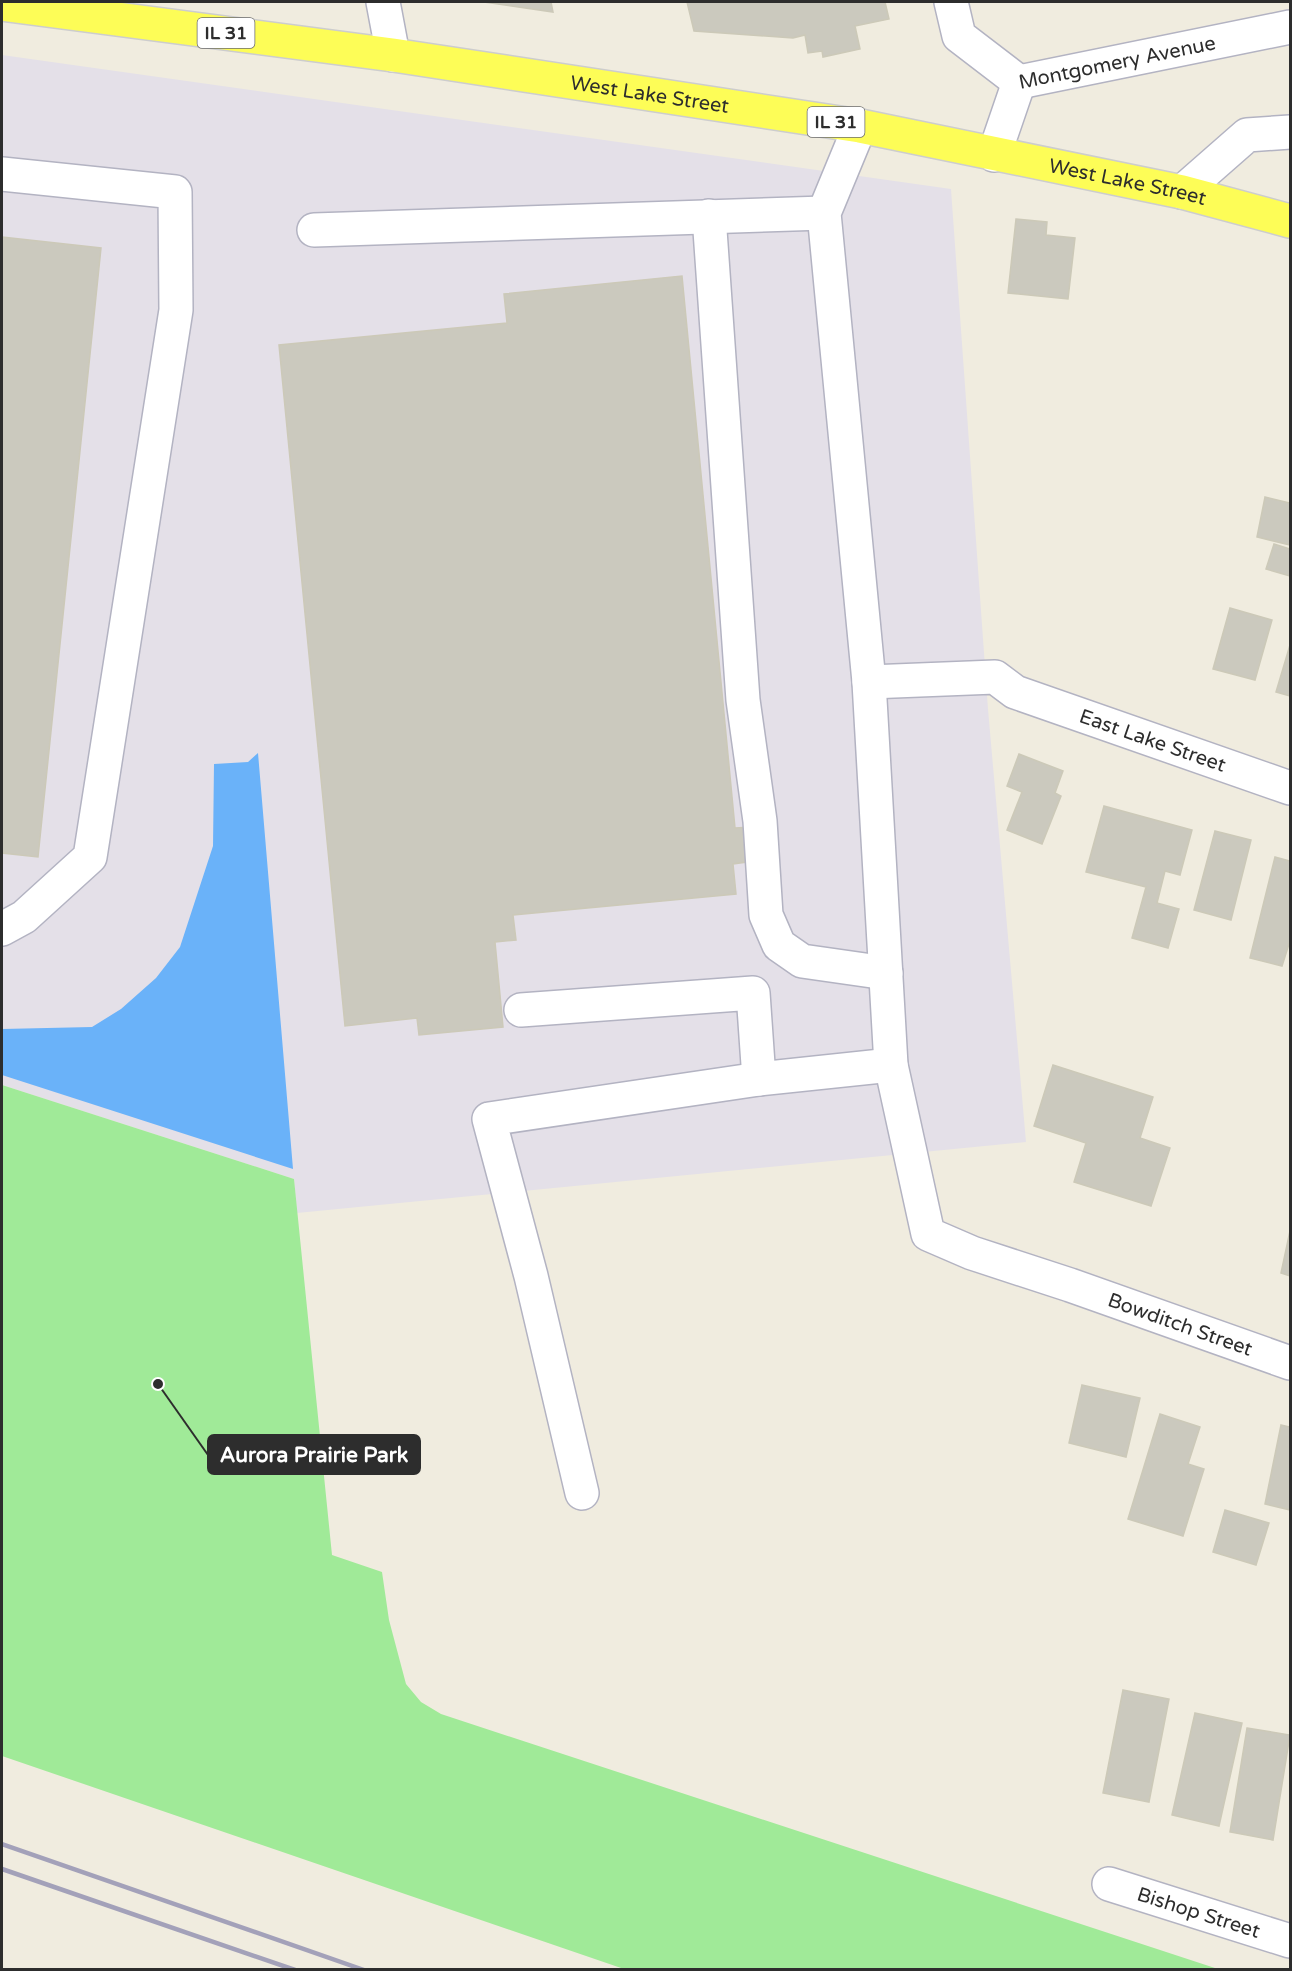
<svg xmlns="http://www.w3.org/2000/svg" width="1292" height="1971" font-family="'Varela Round',sans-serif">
	<rect width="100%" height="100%" fill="#f0ecdf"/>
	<path fill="#e4e0e8" d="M2 55 951 189 988 709 1026 1142 297 1213 294 1179 2 1085Z"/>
	<path fill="#a0ea98" d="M2 1085 294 1179 332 1555 382 1572 389 1620 406 1684 421 1702 441 1714 1218 1969H624L2 1756Z"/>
	<path fill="#6ab2f9" d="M258 753 293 1169 2 1075V1029L92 1027 121 1009 156 978 180 947 213 846 214 764 248 762Z"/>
	<path fill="#cbc9be" stroke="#ccc9b8" stroke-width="1.5" d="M484 2H551L553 12Z
		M687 2H885L889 19 855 26 860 49 823 57 822 51 808 53 805 35 793 38 694 31Z
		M1016 219 1047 222 1046 235 1075 238 1068 299 1008 293Z
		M2 237 101 248 38 857 2 853Z
		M682 276 735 828 751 827 754 861 733 864 736 894 513 915 516 940 495 942 503 1027 419 1035 417 1018 345 1026 279 345 507 323 504 294Z
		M1265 497 1290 503V545L1257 537Z
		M1274 544 1290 549V576L1266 569Z
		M1230 608 1272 620 1255 680 1213 669Z
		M1290 645V696L1276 692Z
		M1019 754 1063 771 1055 793 1061 796 1042 844 1007 830 1022 792 1007 786Z
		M1104 806 1192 830 1180 875 1165 871 1157 903 1179 909 1168 948 1132 938 1146 887 1086 872Z
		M1215 831 1251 840 1231 920 1194 910Z
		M1275 857 1290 861V941L1282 966 1250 958Z
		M1053 1065 1153 1097 1140 1138 1170 1148 1151 1206 1074 1182 1086 1143 1034 1126Z
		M1290 1231V1276L1281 1273Z
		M1082 1385 1140 1398 1126 1457 1069 1443Z
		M1160 1414 1200 1427 1188 1464 1204 1469 1183 1536 1128 1519Z
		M1281 1425 1290 1427V1510L1265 1504Z
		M1225 1510 1269 1523 1256 1565 1213 1552Z
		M1123 1690 1169 1699 1149 1802 1103 1793Z
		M1195 1713 1242 1723 1219 1826 1172 1815Z
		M1247 1728 1290 1735 1273 1840 1230 1832Z"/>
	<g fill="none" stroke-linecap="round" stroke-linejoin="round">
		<g stroke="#b3b3c2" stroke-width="36">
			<g id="minor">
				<path d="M383 2 393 55"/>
				<path d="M951 2 959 36 1019 82"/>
				<path id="s1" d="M1019 82 1290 27"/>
				<path id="s2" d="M860 126 824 213 869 682 891 1065 928 1234 972 1253 1070 1285 1290 1363"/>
				<path d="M994 155 1019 82"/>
				<path d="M2 174 175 192 176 310 90 857 24 917 2 929"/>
				<path d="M1182 192 1247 135 1290 132"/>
				<path d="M709 216 743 700 760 821 766 915 779 945 802 961 886 973"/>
				<path d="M314 230 824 213"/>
				<path id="s3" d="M869 682 995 677 1015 692 1290 788"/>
				<path d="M521 1010 753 993 759 1079 891 1065"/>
				<path d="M582 1493 531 1276 489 1119 759 1079"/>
				<path id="s4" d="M1109 1884 1290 1941"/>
			</g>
		</g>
		<g stroke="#cdcdcd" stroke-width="36">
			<g id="major">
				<path id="s5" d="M2 4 393 55 860 126 1182 192 1290 221"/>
			</g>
		</g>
		<use href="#minor" stroke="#fff" stroke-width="33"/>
		<use href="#major" stroke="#fdfd57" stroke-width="33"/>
		<path stroke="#a3a1b9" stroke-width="4.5" d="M2 1844 364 1970
			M2 1869 295 1970"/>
	</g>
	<g text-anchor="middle" stroke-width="4.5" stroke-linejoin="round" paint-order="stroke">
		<g fill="#fff" stroke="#6c6c6c" stroke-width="1.5">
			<rect x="197.5" y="18" width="57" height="30" rx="4.5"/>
			<rect x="807.5" y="107" width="57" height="30" rx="4.5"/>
		</g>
		<g font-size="18" font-weight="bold" fill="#2d2d2d">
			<text x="226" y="39">IL 31</text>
			<text x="836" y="128">IL 31</text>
		</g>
		<g font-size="20" fill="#2d2d2d" stroke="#fff">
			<text dy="7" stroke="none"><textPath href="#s1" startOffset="100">Montgomery Avenue</textPath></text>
			<text dy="7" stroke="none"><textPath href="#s5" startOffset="654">West Lake Street</textPath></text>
			<text dy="7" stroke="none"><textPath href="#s5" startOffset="1140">West Lake Street</textPath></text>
			<text dy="7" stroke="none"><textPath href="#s3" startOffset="297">East Lake Street</textPath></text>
			<text dy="7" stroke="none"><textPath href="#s2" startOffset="1390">Bowditch Street</textPath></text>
			<text dy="7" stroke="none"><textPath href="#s4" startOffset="94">Bishop Street</textPath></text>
		</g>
	</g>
	<path fill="none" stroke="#2d2d2d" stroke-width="2" d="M158 1384L208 1455"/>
	<circle fill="#2d2d2d" stroke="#fff" stroke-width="2" cx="158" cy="1384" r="6"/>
	<rect fill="#2d2d2d" stroke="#2d2d2d" stroke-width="2" x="208" y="1435" width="212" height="39" rx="6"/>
	<g font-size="21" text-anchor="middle" font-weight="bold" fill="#fff">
		<text x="314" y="1462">Aurora Prairie Park</text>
	</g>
	<rect width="1292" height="1971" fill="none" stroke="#2d2d2d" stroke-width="6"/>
</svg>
